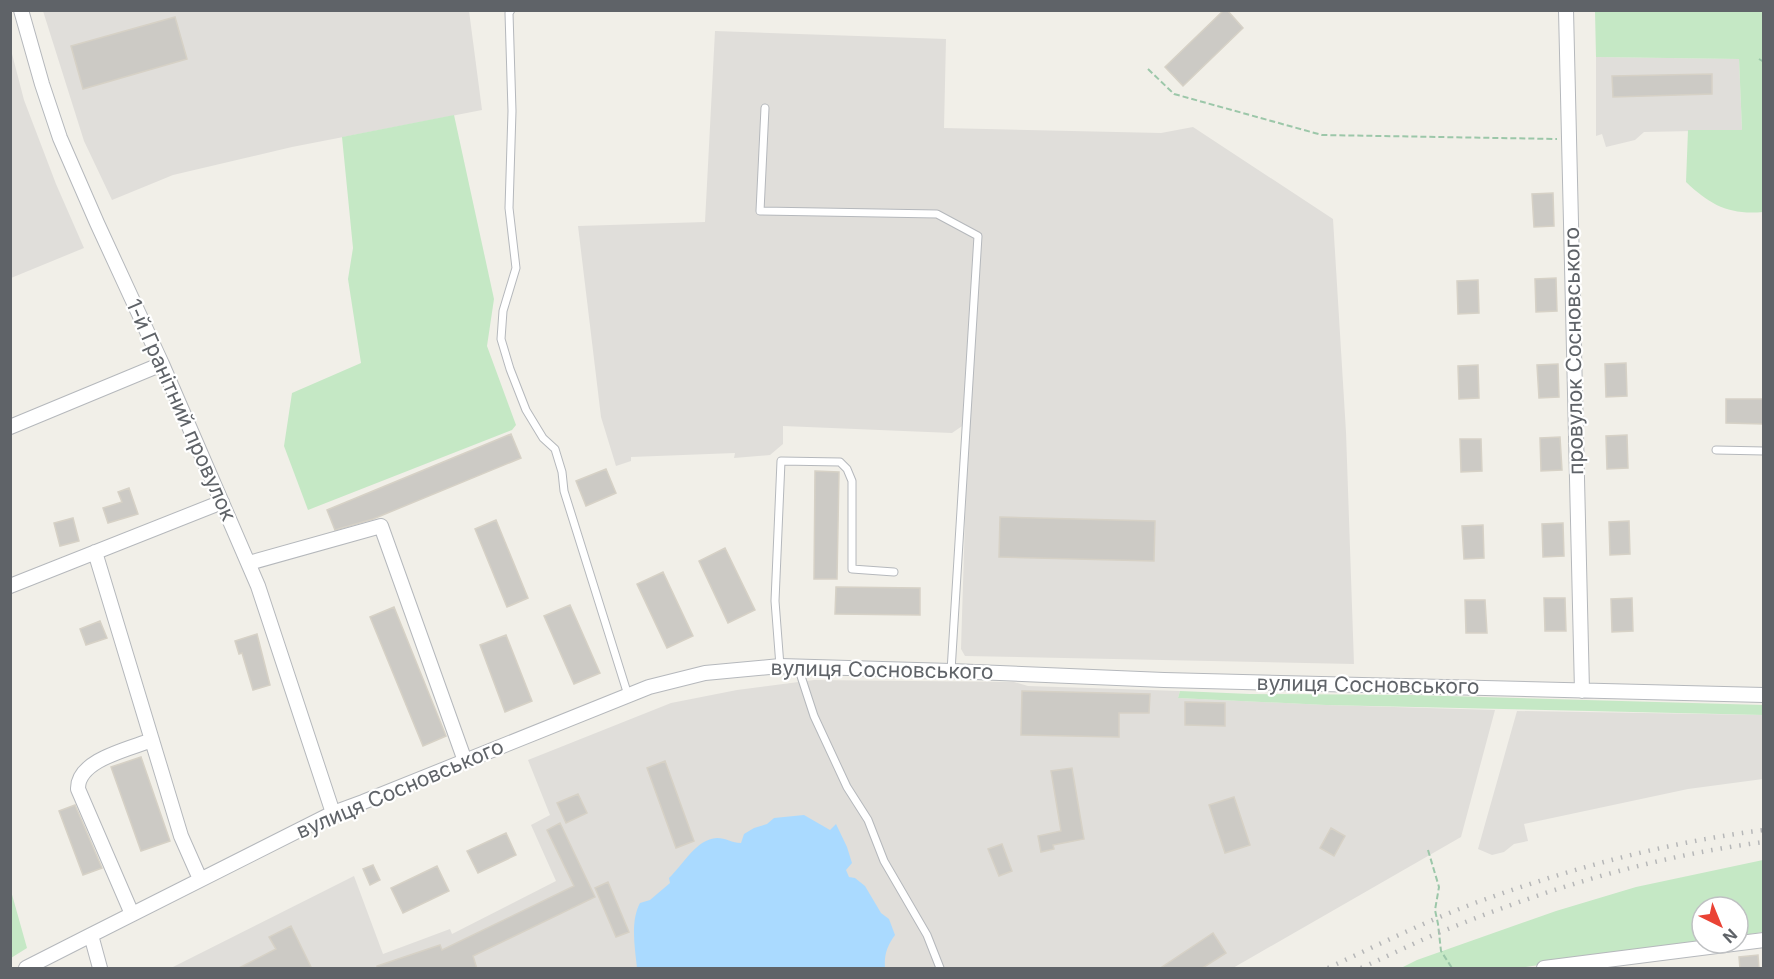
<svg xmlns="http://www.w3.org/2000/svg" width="1774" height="979" font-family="Inter,sans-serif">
	<rect width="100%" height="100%" fill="#f1efe8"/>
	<path fill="#e0deda" d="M43 11H469L482 110 292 147 173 175 112 200 84 141Z
		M715 31 946 39 944 128 1161 133 1193 127 1333 219 1346 432 1354 664 965 656 961 649 968 422 952 433 783 426V444L770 455 734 458 735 453 631 457V461L616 466 601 417 578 226 705 222Z
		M11 50 24 100 56 184 84 248 11 278Z
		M1596 57 1739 59 1742 130 1644 132 1635 140 1606 147 1602 134 1596 136Z
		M814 680 1014 682 1028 686 1180 691 1178 698 1326 705 1495 710 1461 837 1233 968H171L354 876 383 954 450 929 452 934 556 881 531 825 550 815 528 760 671 703 737 690Z
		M1517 711 1763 715V779L1688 789 1524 824 1528 841 1514 844 1504 852 1492 855 1478 849Z"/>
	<path fill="#c5e8c5" d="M1595 11H1763V212C1729 215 1710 205 1686 182L1688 130H1742L1739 59 1596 57Z
		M454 115 494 299 487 346 516 425 512 430 308 510 284 446 292 393 361 363 348 279 353 248 342 137Z
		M1180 691 1250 694 1411 695 1763 705 1764 715 1326 705 1178 698Z
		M1763 860V932L1738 936V907H1702V941L1519 968H1401L1417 960 1556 911 1636 887Z
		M11 891 27 948 11 958H10Z"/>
	<path fill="#aadaff" d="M804 815 830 830 836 824 847 847 852 863 846 870 849 877 855 878 865 886 881 913 889 919 895 935C887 946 884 955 885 968H637C635 948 630 922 640 903L650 900 670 883 669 878C683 865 696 839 717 838 726 838 732 843 741 843L744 834 754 828 767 824 774 818Z"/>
	<path fill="#cccac5" stroke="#d6d1c6" stroke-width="1.5" d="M1224 10H1227L1243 28 1183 86 1165 67Z
		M175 17 187 59 83 89 71 46Z
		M1712 74V94L1613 97 1612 76Z
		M1553 193 1554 226 1534 227 1532 194Z
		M1556 278 1557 311 1536 312 1535 279Z
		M1478 280 1479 313 1458 314 1457 281Z
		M1626 363 1627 396 1606 397 1605 364Z
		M1558 364 1559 397 1539 398 1537 365Z
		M1478 365 1479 398 1459 399 1458 366Z
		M1726 399H1764V424L1726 423Z
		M511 434 521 458 373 519 335 530 327 510Z
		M1627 435 1628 468 1607 469 1606 436Z
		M1560 437 1562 470 1541 471 1540 438Z
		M1460 439H1481L1482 471 1461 472Z
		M606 469 616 493 586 506 576 481Z
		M815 471 839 472 837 579H814Z
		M129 488 138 514 108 523 103 508 122 502 118 492Z
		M1000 517 1155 521 1154 561 999 557Z
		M73 518 79 541 60 546 54 523Z
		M496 520 528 598 507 607 475 529Z
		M1629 521 1630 554 1610 555 1609 522Z
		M1563 523 1564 556 1543 557 1542 524Z
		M1483 525 1484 558 1464 559 1462 526Z
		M725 548 755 610 728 623 699 561Z
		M663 572 693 636 667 648 637 584Z
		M836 587 920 588V615L835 614Z
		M1544 598H1565L1566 631H1545Z
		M1632 598 1633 631 1612 632 1611 599Z
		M1465 600H1485L1487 633H1466Z
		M570 605 600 673 574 684 544 616Z
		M394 607 446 736 423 746 370 617Z
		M100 621 107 638 86 645 80 629Z
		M257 634 270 685 253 690 242 653 239 654 235 641Z
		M506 635 532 701 505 712 480 645Z
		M1022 691 1150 694 1149 713H1119V737L1021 735Z
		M1185 702 1225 703V726L1185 725Z
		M141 757 170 841 141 851 111 767Z
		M665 761 694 841 676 848 647 768Z
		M1072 768 1084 839 1053 845 1054 849 1041 852 1038 836 1061 831 1051 771Z
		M578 794 587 813 566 823 557 803Z
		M1234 797 1250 845 1225 853 1209 805Z
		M75 805 102 868 83 875 59 811Z
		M560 823 595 897 473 956 477 969H377V966L440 945 442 950 574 886 547 830Z
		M1331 828 1345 836 1334 856 1320 848Z
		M506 833 516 855 478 873 467 851Z
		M1002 844 1012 871 999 876 988 849Z
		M373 865 380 880 370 885 363 869Z
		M437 866 449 891 403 913 391 888Z
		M608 882 629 932 616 937 595 888Z
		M291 926 312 969H237L276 949 269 937Z
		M1213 933 1226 953 1201 969H1159Z
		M1758 955 1759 969H1740L1739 957Z"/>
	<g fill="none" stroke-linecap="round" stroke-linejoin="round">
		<g stroke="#b5b8bc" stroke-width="9">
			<path id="service" d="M511 10 509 13 512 111 509 208 516 268 503 311 501 339 510 369 526 410 543 438 555 449 562 472 564 491 628 695
				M765 108 760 211 937 214 978 236 951 671
				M1716 450 1764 451
				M780 666 775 601 781 461 840 462 847 469 852 481V569L894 572
				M798 667 814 716 847 787 868 820 884 861 927 935 940 968"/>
		</g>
		<g stroke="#b5b8bc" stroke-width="16">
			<path id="minor" d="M21 10 42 84 60 138 97 223 162 364 258 586 333 813
				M1566 10 1582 691
				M10 427 162 364
				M95 552 181 836 200 879
				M249 563 381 526 465 761
				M10 586 222 502
				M132 914 78 789C77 760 129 749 152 740
				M26 968 91 935
				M100 968 91 935 333 813 363 802 649 687 705 673 780 666 951 671 1164 680 1764 695
				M1544 968 1764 940"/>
		</g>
		<path stroke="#9cc7a9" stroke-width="2" stroke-dasharray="6 3" stroke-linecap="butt" d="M1759 59 1764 62
			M1148 69 1174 94 1322 135 1557 139
			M1428 850 1439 887 1435 910 1438 924 1441 951 1452 968"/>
		<use href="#service" stroke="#fff" stroke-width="7"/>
		<use href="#minor" stroke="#fff" stroke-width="14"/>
		<path stroke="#b6b7b8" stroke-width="4.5" stroke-dasharray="1.5 8" stroke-linecap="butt" d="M1328 968C1380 944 1432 918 1486 899 1576 867 1669 842 1764 830
			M1361 968C1390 955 1418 941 1448 929 1549 888 1655 856 1764 842"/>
	</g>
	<g text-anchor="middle" stroke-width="4.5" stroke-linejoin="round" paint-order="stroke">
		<g font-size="21" fill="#5f6368" stroke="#fff">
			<text transform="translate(1574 351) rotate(-91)" y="7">провулок Сосновського</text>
			<text transform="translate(181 410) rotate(66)" y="7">1-й Гранітний провулок</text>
			<text transform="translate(882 670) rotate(1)" y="7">вулиця Сосновського</text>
			<text transform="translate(1368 685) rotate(1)" y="7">вулиця Сосновського</text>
			<text transform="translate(400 789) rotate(-23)" y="7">вулиця Сосновського</text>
		</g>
	</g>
	<rect width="1774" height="979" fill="none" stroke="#5f6368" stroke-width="24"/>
	<g transform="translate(1720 925) rotate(137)"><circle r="28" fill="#ffffff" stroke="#bfc1c3" stroke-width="1.5"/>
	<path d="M0-4.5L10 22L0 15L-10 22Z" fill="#ea4335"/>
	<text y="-9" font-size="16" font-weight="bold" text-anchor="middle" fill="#5f6368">N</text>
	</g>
</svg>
